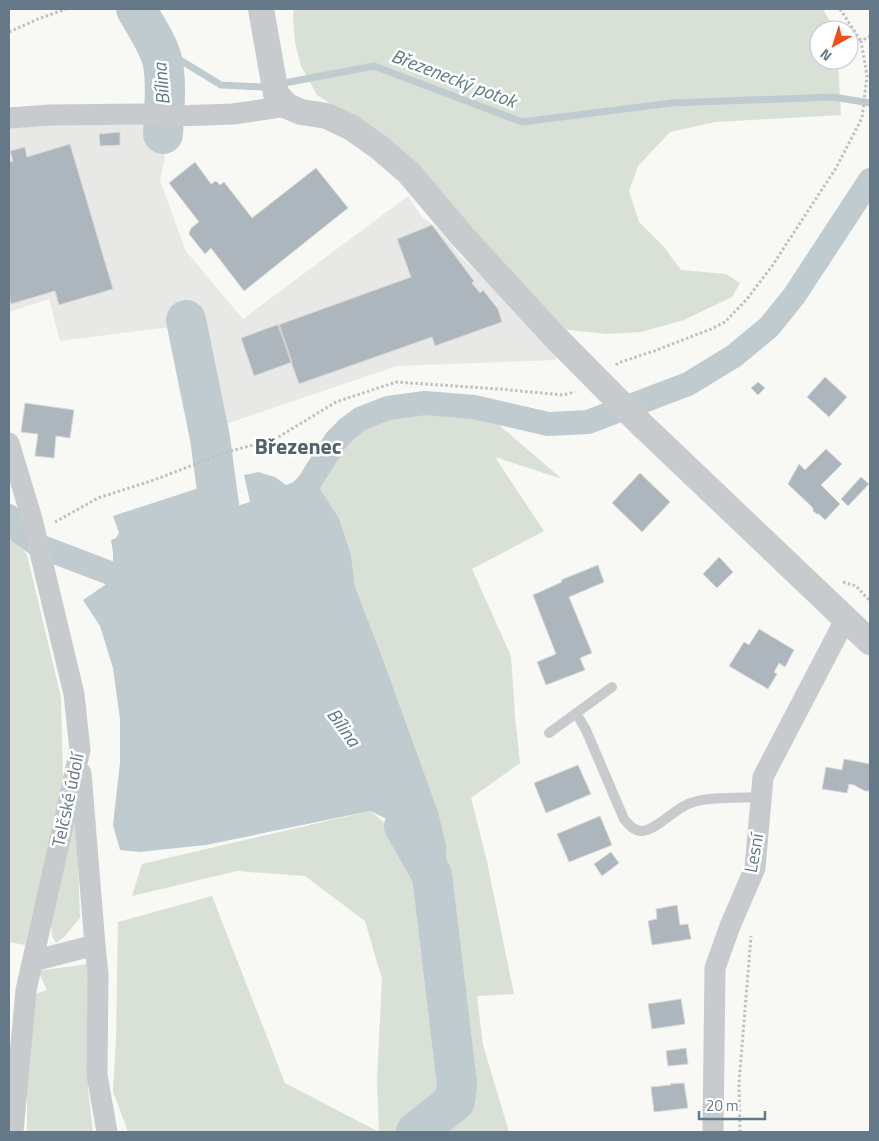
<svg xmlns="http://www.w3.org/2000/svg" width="879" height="1141" font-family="'Titillium Web',sans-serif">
	<rect width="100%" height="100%" fill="#f8f8f4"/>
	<path fill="#e8e9e7" d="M63 122 151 125 150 132 169 135 160 181 186 251 243 319 408 196 421 216 438 229 462 258 554 346 556 360 397 366 223 425 195 319 186 320 178 326 60 341 49 299 9 312V126Z"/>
	<path fill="#d9e0d5" d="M294 9H823L835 30H819V60H838L841 115 715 122 670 132 638 166 629 191 639 222 664 247 681 270 726 274 740 283 732 297 684 320 641 332 606 334 561 329 357 120 317 95 301 66 295 42 293 16Z
		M429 408 485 413 562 479 495 457 544 531 472 569 511 656 515 716 520 763 471 798 487 862 514 994 477 996 483 1045 509 1132H128L113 1091 116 1041 118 922 212 896 285 1083 379 1132 377 1081 382 979 365 921 305 876 237 871 132 896 142 864 370 811 397 833 355 587 351 554 339 518 315 481C325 465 334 446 348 433 367 417 405 411 429 408Z
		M9 529 27 555 61 697 63 781 25 945 9 942Z
		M76 810 80 918 64 937 56 943 52 936 51 923Z
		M87 964 90 984 88 1089 93 1132H27V1073L33 995 47 990 38 971Z"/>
	<path fill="#c0cbd0" d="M258 472 275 477 286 485 308 477 315 481 339 518 351 554 355 587 386 668 438 812 446 845V866L432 875 413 876 400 859 397 833 389 820 370 811 206 845 139 852 120 850 113 825 120 763V719L113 668 100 626 83 600 105 585 113 563V553L111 540 116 538 119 533 113 516 199 488 215 562 233 560 226 479H229L237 506 250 502 244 475Z"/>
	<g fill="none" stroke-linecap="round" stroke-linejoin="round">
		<path stroke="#c0cbd0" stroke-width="7" d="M157 46 221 85 263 87 269 86
			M279 84 374 66 522 122 671 103 833 97 870 103"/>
		<path stroke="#c0cbd0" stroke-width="24" d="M290 503 309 483 336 440 347 429 360 419 388 408 425 403 474 407 548 424 588 422 688 384 734 356 769 327 794 296 870 180
			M9 516 20 532 39 546 110 573 142 572"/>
		<path stroke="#c0cbd0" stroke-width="40" d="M136 9C145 25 160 46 163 64 167 87 164 111 163 134
			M186 320 210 438 228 572 253 606
			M404 826 432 875 457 1084 455 1101 416 1132"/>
	</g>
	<path fill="#adb6bc" stroke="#d9d9d7" d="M120 132V145L100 146 99 134Z
		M70 144 113 289 59 305 55 291 11 304 9 296V162L13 161 10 151 25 147 27 157Z
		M195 162 211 184 216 181 220 185 224 182 252 218 316 168 348 208 244 291 211 248 205 254 189 234 191 228 199 222 169 183Z
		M432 225 474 281 472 283 480 293 483 290 498 309 502 322 435 346 432 337 299 384 278 325 411 277 397 239Z
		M279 324 292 362 254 376 241 338Z
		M825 377 847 397 829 417 807 397Z
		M758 382 765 388 758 395 751 388Z
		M25 403 74 410 70 438 56 436 54 458 35 456 38 434 21 432Z
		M826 449 842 464 821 485 840 504 825 520 819 514H817L813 511V508L788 484 799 464 805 470Z
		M640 473 670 502 642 532 612 503Z
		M861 477 869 484 848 506 841 499Z
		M719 557 733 572 717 588 703 574Z
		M598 565 604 582 569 597 592 653 580 658 585 670 546 685 537 662 556 654 533 595 562 582 561 580Z
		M759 629 794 650 785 667 779 663 774 672 777 674 768 689 729 666 744 642 749 645Z
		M844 759 870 764V791H865L854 785 849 784 847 793 822 789 826 767 842 770Z
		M578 765 591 794 546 813 534 783Z
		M600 816 612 845 569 862 557 834Z
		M611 852 619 863 602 876 594 864Z
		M677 905 680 925 688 924 691 939 652 945 648 921 657 919 656 909Z
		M681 999 685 1024 652 1029 648 1004Z
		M686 1048 688 1064 668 1066 666 1051Z
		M684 1083 688 1108 654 1112 651 1087 671 1085 670 1084Z"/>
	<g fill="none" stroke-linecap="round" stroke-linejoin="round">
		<path stroke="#bec1c3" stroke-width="3" stroke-dasharray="2.5 2.5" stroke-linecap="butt" d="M840 9 861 41
			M9 32 38 19 66 9
			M616 365 618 363 654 351 711 329 725 322 747 299 772 266 836 168 862 118 867 76 861 41 870 36
			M55 522 98 498 154 480 224 453 275 439 336 402 396 382 499 389 563 395 575 392
			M843 582 856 586 870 601
			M740 1132 739 1083 751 936"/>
		<path stroke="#c7cbce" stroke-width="10" d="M576 713 586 730 624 819C629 825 634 831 642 831 655 831 675 809 688 804 706 796 741 798 761 797
			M549 733 612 687"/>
		<path stroke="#c7cbce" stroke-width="21" d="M9 118 50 115 145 114 176 116 233 114 287 106
			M9 443 32 519 74 694 80 750 26 990 13 1132
			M81 773 95 945 98 974 97 1075 107 1132
			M33 961 95 945
			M713 1132 715 968 730 926 755 868 763 777 846 618"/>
		<path stroke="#c7cbce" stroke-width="26" d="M261 9 276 94 287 106 301 112 327 116 352 128 380 148 409 173 463 237 553 335 642 425 870 642"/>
	</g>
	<g text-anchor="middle" stroke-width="5" stroke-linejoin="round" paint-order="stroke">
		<g font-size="18" fill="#647888" stroke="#fff">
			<text transform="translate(68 800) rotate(-78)" y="6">Telčské údolí</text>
			<text transform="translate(754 853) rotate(-80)" y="6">Lesní</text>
		</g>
		<g font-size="19" font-style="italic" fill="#5f7a83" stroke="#fff">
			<text transform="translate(454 78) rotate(21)" y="7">Březenecký potok</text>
			<text transform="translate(161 84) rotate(-95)" y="7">Bílina</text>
			<text transform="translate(344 727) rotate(54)" y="7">Bílina</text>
		</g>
		<g font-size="22" font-weight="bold" fill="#52616c" stroke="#fff">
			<text x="298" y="454">Březenec</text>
		</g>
	</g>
	<rect width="879" height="1141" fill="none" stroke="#647888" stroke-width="20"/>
	<g transform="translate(834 45) rotate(219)"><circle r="24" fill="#ffffff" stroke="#c1c9cf"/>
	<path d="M0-4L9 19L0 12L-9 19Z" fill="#f24c19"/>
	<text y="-8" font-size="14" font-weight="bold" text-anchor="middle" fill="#647888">N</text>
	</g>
	<path d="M699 1111v8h66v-8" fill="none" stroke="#647888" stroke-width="2.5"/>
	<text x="706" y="1111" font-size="15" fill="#647888" stroke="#ffffff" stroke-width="4" paint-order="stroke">20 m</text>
</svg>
